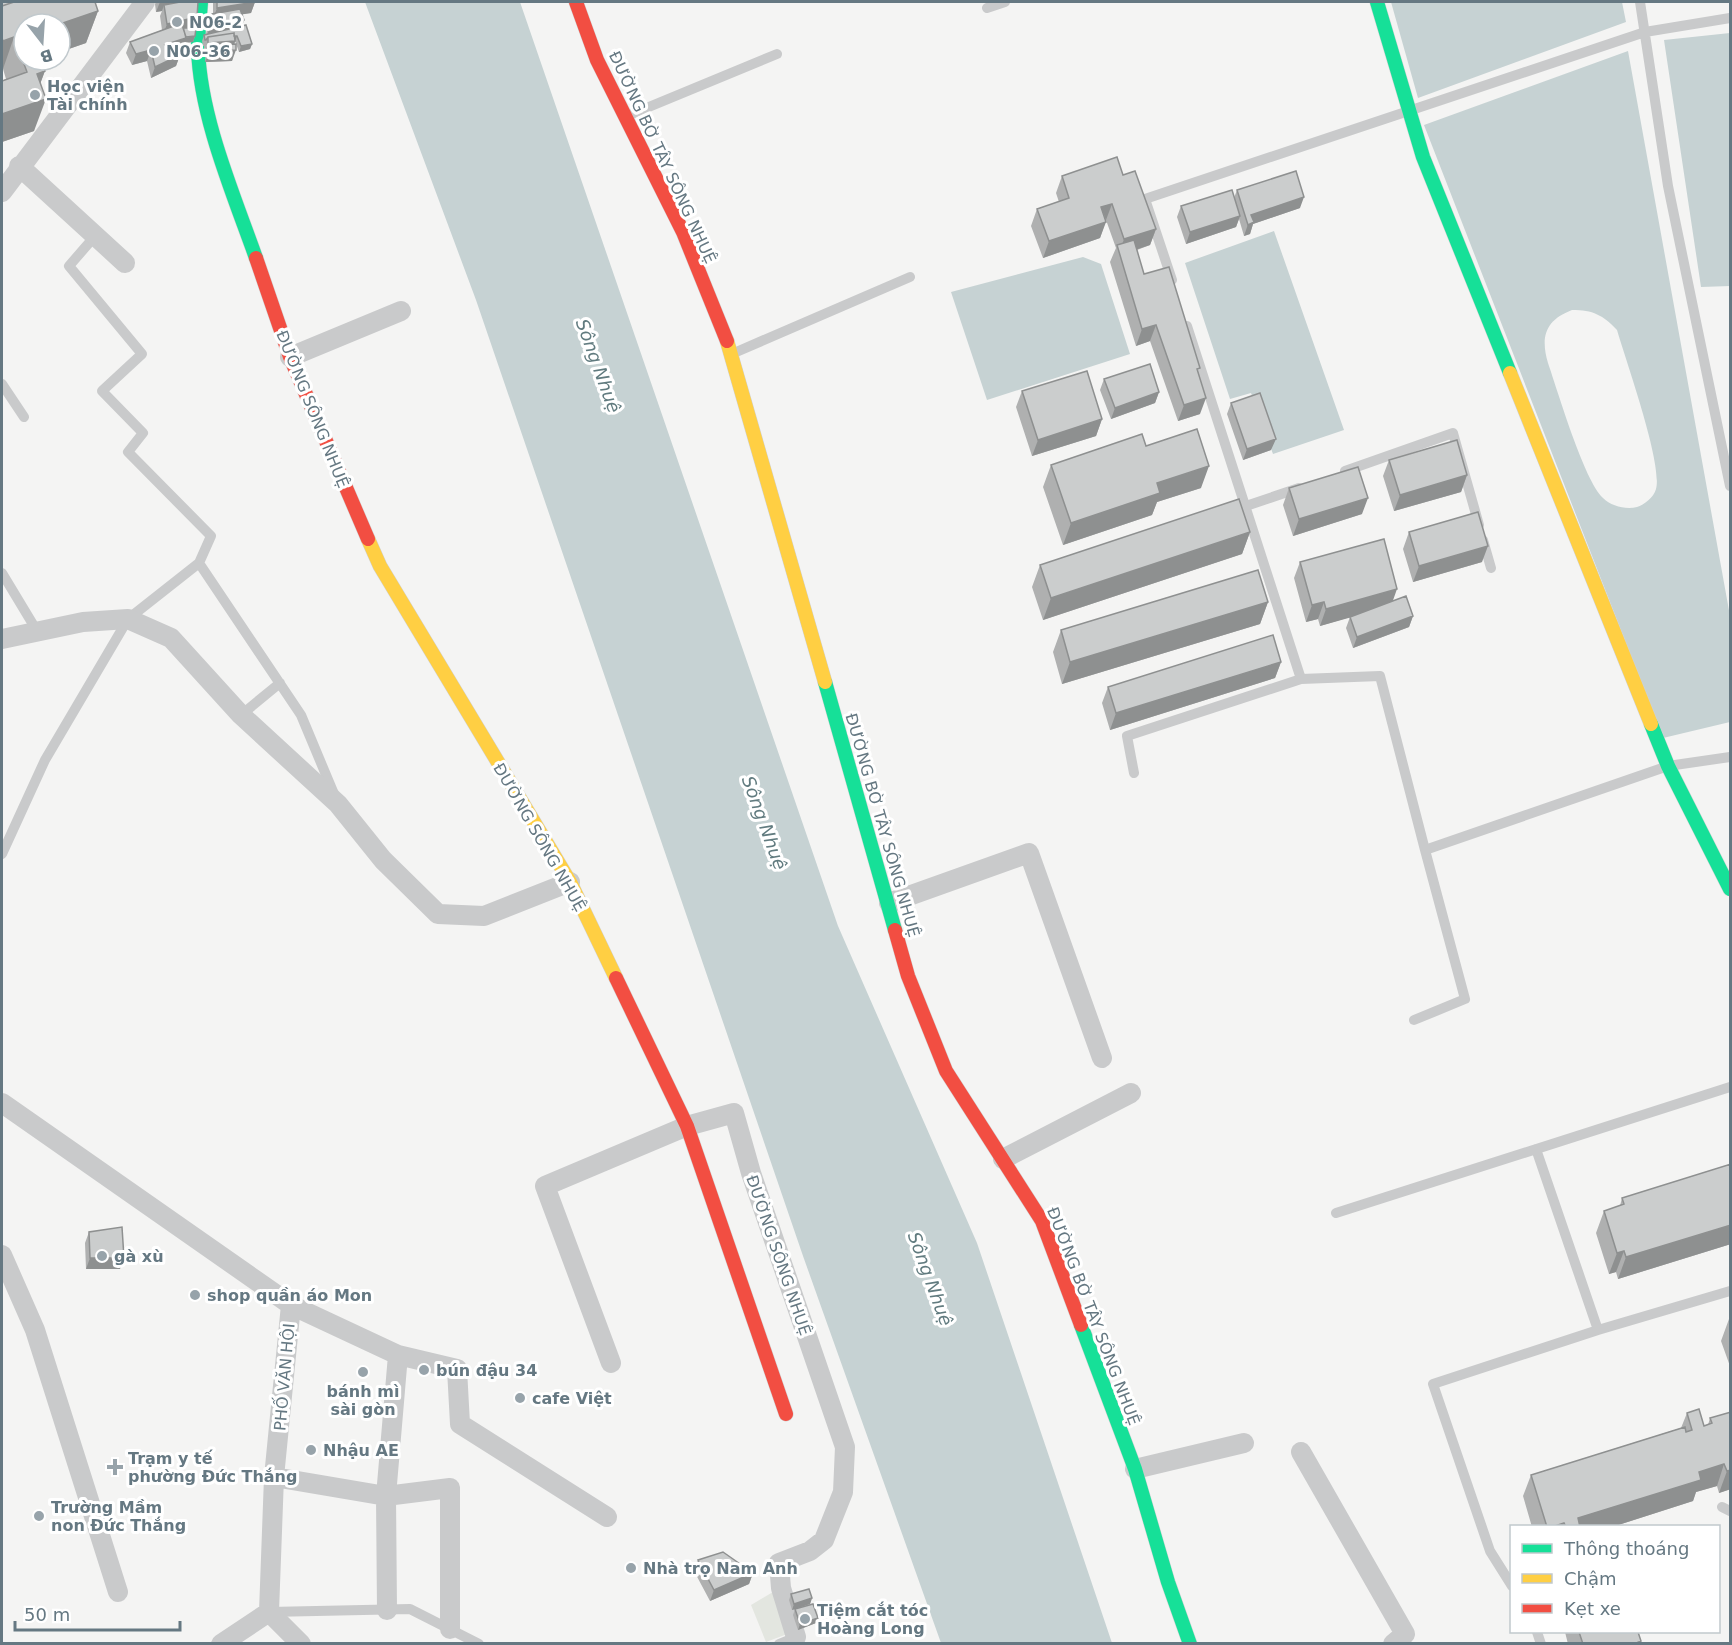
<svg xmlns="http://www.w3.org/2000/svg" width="1732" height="1645" font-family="'DejaVu Sans',sans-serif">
	<rect width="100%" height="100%" fill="#f4f4f3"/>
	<path fill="#e3e6e0" d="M778 1589 790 1633 766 1642 751 1605Z"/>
	<path fill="#c6d2d3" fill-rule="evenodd" d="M365 2H520L838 926 977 1243 1112 1643H941L803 1256 476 300Z
		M1391 2H1622L1626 22 1418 98Z
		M1730 33V286L1701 287 1664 40Z
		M1628 51 1730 616V722L1663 738 1424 125ZM1572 310C1593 310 1603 315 1617 330 1626 361 1663 464 1656 489 1654 497 1644 505 1637 507 1626 510 1611 506 1603 498 1584 480 1558 392 1548 363 1540 336 1546 320 1572 310Z
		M1274 231 1344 430 1273 454 1251 393 1230 399 1185 263Z
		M1083 257 1101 264 1130 354 987 400 951 292Z"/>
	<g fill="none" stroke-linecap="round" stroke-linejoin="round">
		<g stroke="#d1d2d3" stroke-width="15">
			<path id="fast" d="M201 2C200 17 198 33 198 48 200 117 233 193 256 258
				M1377 2 1423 157 1510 373
				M825 682 895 930
				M1651 724 1668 766 1730 889
				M1081 1325 1135 1469 1168 1582 1190 1644"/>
		</g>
		<g stroke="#d1d2d3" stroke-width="15">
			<path id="slow" d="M727 341 825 682
				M1510 373 1651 724
				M368 539 380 566 570 882 616 978"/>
		</g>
		<g stroke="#d1d2d3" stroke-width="15">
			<path id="jam" d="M576 2 597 60 683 232 727 341
				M256 258 290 357 368 539
				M895 930 908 976 946 1071 1042 1221 1081 1325
				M616 978 687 1126 786 1414"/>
		</g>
		<path stroke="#c9cacb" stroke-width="10" d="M1640 2 1668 186 1730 486
			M987 8 1005 2
			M627 116 777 54
			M1172 280 1145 199 1645 32 1730 18
			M1187 326 1301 679
			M734 353 910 277
			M2 384 24 417
			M1345 471 1453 433 1479 525
			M1246 506 1299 488
			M1483 540 1491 568
			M199 563 301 715 334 794
			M2 573 37 631
			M241 715 280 683
			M1134 773 1127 736 1301 679 1380 676 1425 850
			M2 854 45 760 128 619 199 563 211 536 128 452 143 433 102 391 142 354 69 266 95 236
			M1414 1020 1465 999 1425 850 1668 766 1730 757
			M1536 1149 1598 1330
			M1336 1213 1730 1087
			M1722 1507 1730 1511
			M1512 1586 1490 1551 1433 1384 1598 1330 1730 1291
			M269 1612 410 1609 479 1644
			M1537 1632 1541 1644
			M779 1644 796 1637 797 1640"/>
		<path stroke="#c9cacb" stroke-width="20" d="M19 166 125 263
			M2 192 145 2
			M290 357 401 311
			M2 639 83 622 128 619 171 638 241 715 338 804 383 860 438 914 484 916 570 882
			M889 903 1029 853 1102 1058
			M2 1103 291 1305 274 1477 269 1612 301 1644
			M1003 1159 1131 1093
			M2 1255 35 1330 118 1592
			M291 1305 398 1355 457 1369 460 1424 607 1517
			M611 1363 545 1186 687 1126 734 1113 751 1173 845 1447 843 1492 824 1540 810 1551 779 1563 781 1588 796 1637
			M1301 1452 1405 1634 1393 1644
			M1135 1469 1244 1443
			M274 1477 386 1496 450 1488V1629
			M387 1610 386 1496 398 1355
			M221 1644 269 1612"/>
		<use href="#fast" stroke="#16e098" stroke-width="14"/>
		<use href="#slow" stroke="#ffcf43" stroke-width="14"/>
		<use href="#jam" stroke="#f24e42" stroke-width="14"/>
	</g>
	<path fill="#afb0b0" d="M2 2 98 11 86 43 60 52V24L24 60H49L40 84 34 131 2 142V81L6 79 3 69 2 70Z
		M156 2H198L197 17 194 28 195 36 193 42 184 43 182 49 178 50 180 55 176 66 151 78 147 61 132 65 126 53 130 42 162 30 160 16 162 11 156 12 155 4Z
		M213 2H255L251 13 242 14 244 20 242 26 252 44 250 49 239 52 235 41 232 61 205 62 206 54H204V46H203L202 41 204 35 206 34 208 25 212 14H213Z
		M1123 175 1156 229 1150 245 1137 250 1144 274 1198 373 1200 414 1178 421 1150 341 1136 346 1110 262 1116 248 1106 220 1100 238 1043 258 1031 226 1037 209 1059 202 1056 193 1062 176Z
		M1237 190 1300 208 1253 224 1250 234 1244 236 1239 219 1236 227 1186 244 1177 217 1181 206 1234 198Z
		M1104 379 1159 392 1155 403 1111 419 1100 390Z
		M1022 391 1102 419 1096 436 1032 456 1016 407Z
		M1231 403 1271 450 1243 460 1227 414Z
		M1146 446 1201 488 1157 502 1152 515 1063 545 1043 487 1051 465Z
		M1389 460 1467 475 1461 492 1394 511 1383 476Z
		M1289 488 1362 514 1293 536 1283 505Z
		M1250 532 1242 554 1043 620 1032 587 1040 565Z
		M1409 532 1482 562 1413 582 1403 549Z
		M1300 562 1393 601 1413 616 1409 627 1353 648 1346 628 1350 617 1320 626 1318 619 1306 622 1294 578Z
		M1268 602 1260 624 1062 684 1053 652 1061 630Z
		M1281 662 1275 678 1110 730 1102 703 1108 687Z
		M1731 1164V1244L1618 1279 1616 1272 1609 1274 1596 1233 1604 1211 1620 1206 1622 1198Z
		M89 1232 120 1269H86L85 1243Z
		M1731 1318V1369L1721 1341 1729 1319Z
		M1731 1412V1489L1719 1493 1717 1486 1696 1492 1693 1501 1612 1527H1532L1523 1496 1531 1475 1681 1428 1687 1413 1704 1426 1708 1425 1710 1418Z
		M698 1560 753 1573 749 1584 710 1601 694 1571Z
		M791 1594 812 1598 810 1604 792 1610 789 1600Z
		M795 1609 816 1623 798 1630 793 1615Z
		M1565 1632H1638L1641 1641 1640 1644H1568Z"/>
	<path fill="#8e9090" d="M160 2H196L164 5 162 11 156 12Z
		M255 2 251 13 213 19 217 8Z
		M98 11 86 43 60 52V24Z
		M197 17 193 29 163 35 167 24Z
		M244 20 240 31 206 38 210 27Z
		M195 36 193 42 184 43 182 49 160 56 164 45 184 38Z
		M237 36 232 50H236L232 61 205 62 210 51 209 45 206 54H204L208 43Z
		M14 37 3 69 2 70V45L3 41Z
		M252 44 250 49 239 52 241 46Z
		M151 50 147 61 132 65 136 54Z
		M180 55 176 66 151 78 155 67Z
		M39 60H49L33 103Z
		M46 99 34 131 2 142V114Z
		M1304 197 1300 208 1253 224 1250 234 1244 236 1251 215Z
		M1112 204 1106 220 1101 207Z
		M1240 216 1236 227 1186 244 1190 232Z
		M1106 222 1100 238 1043 258 1049 241Z
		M1156 229 1150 245 1120 255 1119 254 1124 239Z
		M1156 325 1150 341 1136 346 1142 329Z
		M1159 392 1155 403 1111 419 1115 408Z
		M1206 398 1200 414 1178 421 1184 405Z
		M1102 419 1096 436 1032 456 1038 440Z
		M1276 439 1271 450 1243 460 1247 449Z
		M1209 466 1201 488 1157 502 1152 515 1063 545 1071 523 1157 483Z
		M1467 475 1461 492 1394 511 1400 495Z
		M1368 498 1362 514 1293 536 1299 519Z
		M1250 532 1242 554 1043 620 1051 598Z
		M1488 546 1482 562 1413 582 1419 566Z
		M1397 589 1391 606 1320 626 1326 609Z
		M1268 602 1260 624 1062 684 1070 662Z
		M1324 602 1318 619 1306 622 1312 605Z
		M1413 616 1409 627 1353 648 1357 637Z
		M1281 662 1275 678 1110 730 1116 713Z
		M1731 1225V1244L1618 1279 1626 1257Z
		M1624 1251 1616 1272 1609 1274 1617 1253Z
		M90 1258H124L120 1269H86Z
		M1724 1464 1717 1486 1696 1492 1693 1501 1612 1527H1575L1578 1518 1699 1472Z
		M1731 1470V1489L1719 1493 1727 1471Z
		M1564 1523 1563 1527H1552Z
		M753 1573 749 1584 710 1601 714 1590Z
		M812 1598 810 1604 792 1610 794 1604Z
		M818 1618 816 1623 798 1630 800 1624Z"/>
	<path fill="#cbcdcd" stroke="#8e9090" stroke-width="1.5" d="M2 2H14L2 6Z
		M14 2H95L98 11 60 24H24V60H41L45 71 37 74 46 99 2 114V81L27 72 14 37 3 41 2 38V6Z
		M180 2H198L197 17 167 24 164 5Z
		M217 2H255L217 8Z
		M240 9 244 20 210 27 212 14Z
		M182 23 186 38 164 45 175 43 180 55 155 67 151 50 136 54 130 42Z
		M246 25 252 44 241 46 237 36H234V33L208 37 206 40H205L204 35Z
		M183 28H196L195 36 186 37Z
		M234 33 235 41 208 43V37Z
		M236 44V50L210 51 209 45Z
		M1117 157 1123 175 1135 171 1156 229 1124 239 1112 204 1101 207 1106 222 1049 241 1037 209 1069 198 1062 176Z
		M1296 171 1304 197 1251 215 1254 222 1248 225 1237 190Z
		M1232 190 1240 216 1190 232 1181 206Z
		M1134 240 1144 274 1169 267 1200 368 1197 369 1206 398 1184 405 1156 325 1142 329 1117 245Z
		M1150 364 1159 392 1115 408 1104 379Z
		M1087 371 1102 419 1038 440 1022 391Z
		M1260 393 1276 439 1247 449 1231 403Z
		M1197 429 1209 466 1157 483 1160 493 1071 523 1051 465 1142 434 1146 446Z
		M1457 440 1467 475 1400 495 1389 460Z
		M1358 467 1368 498 1299 519 1289 488Z
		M1239 499 1250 532 1051 598 1040 565Z
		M1478 512 1488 546 1419 566 1409 532Z
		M1384 539 1397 589 1326 609 1324 602 1312 605 1300 562Z
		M1258 570 1268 602 1070 662 1061 630Z
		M1406 596 1413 616 1357 637 1350 617Z
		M1273 635 1281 662 1116 713 1108 687Z
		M1731 1164V1225L1626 1257 1624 1251 1617 1253 1604 1211 1624 1204 1622 1198Z
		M122 1227 124 1258H90L89 1232Z
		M1699 1409 1704 1426 1712 1423 1710 1418 1731 1412V1470L1727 1471 1724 1464 1699 1472 1701 1480 1578 1518 1580 1527H1566L1564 1523 1552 1527H1547L1531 1475 1685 1427 1686 1432 1692 1430 1687 1413Z
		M723 1552 753 1573 714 1590 698 1560Z
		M809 1589 812 1598 794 1604 791 1594Z
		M813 1604 818 1618 800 1624 795 1609Z
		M1579 1632H1638L1641 1641 1634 1644H1583Z"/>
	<g fill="#97a3aa" stroke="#fff" stroke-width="2">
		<circle cx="177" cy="22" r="6"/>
		<circle cx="154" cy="51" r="6"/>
		<circle cx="35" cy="95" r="6"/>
		<circle cx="102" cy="1256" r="6"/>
		<circle cx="195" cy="1295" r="6"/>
		<circle cx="424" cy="1370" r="6"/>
		<circle cx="363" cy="1372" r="6"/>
		<circle cx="520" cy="1398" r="6"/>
		<circle cx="311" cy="1450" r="6"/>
		<path d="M112 1458h6v6h6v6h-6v6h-6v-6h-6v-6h6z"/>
		<circle cx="39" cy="1516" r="6"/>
		<circle cx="631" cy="1568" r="6"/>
		<circle cx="805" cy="1619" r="6"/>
	</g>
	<g text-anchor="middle" stroke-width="6" stroke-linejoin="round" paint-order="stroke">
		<g font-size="16" font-weight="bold" fill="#657882" stroke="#fff" text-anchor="start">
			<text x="189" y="28">N06-2</text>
			<text x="166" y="57">N06-36</text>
			<text x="47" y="92">Học viện<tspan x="47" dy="18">Tài chính</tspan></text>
			<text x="114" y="1262">gà xù</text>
			<text x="207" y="1301">shop quần áo Mon</text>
			<text x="436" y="1376">bún đậu 34</text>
			<text x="363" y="1397" text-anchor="middle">bánh mì<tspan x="363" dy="18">sài gòn</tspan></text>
			<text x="532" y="1404">cafe Việt</text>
			<text x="323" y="1456">Nhậu AE</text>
			<text x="128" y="1464">Trạm y tế<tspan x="128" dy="18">phường Đức Thắng</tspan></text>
			<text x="51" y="1513">Trường Mầm<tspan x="51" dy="18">non Đức Thắng</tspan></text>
			<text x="643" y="1574">Nhà trọ Nam Anh</text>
			<text x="817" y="1616">Tiệm cắt tóc<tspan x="817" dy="18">Hoàng Long</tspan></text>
		</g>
		<g font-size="16" fill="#657882" stroke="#fff">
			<text transform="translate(663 157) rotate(65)" y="6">ĐƯỜNG BỜ TÂY SÔNG NHUỆ</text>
			<text transform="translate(313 409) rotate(68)" y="6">ĐƯỜNG SÔNG NHUỆ</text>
			<text transform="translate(883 825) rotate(74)" y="6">ĐƯỜNG BỜ TÂY SÔNG NHUỆ</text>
			<text transform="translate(540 837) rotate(60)" y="6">ĐƯỜNG SÔNG NHUỆ</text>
			<text transform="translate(779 1255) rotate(71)" y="6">ĐƯỜNG SÔNG NHUỆ</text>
			<text transform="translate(1094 1316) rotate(69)" y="6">ĐƯỜNG BỜ TÂY SÔNG NHUỆ</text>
			<text transform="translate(284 1377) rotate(-85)" y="6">PHỐ VĂN HỘI</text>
		</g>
		<g font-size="18" font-style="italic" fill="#617b7f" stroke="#fff">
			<text transform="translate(598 366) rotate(70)" y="6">Sông Nhuệ</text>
			<text transform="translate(764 823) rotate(70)" y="6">Sông Nhuệ</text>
			<text transform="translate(930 1279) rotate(70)" y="6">Sông Nhuệ</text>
		</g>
	</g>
	<rect width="1732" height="1645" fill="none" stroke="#657882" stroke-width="6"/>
	<rect x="1510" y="1525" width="210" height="108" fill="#ffffff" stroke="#c1c9cd" stroke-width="1.5"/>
	<rect x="1522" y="1544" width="30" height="9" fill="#16e098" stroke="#c1c9cd" stroke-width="1.5"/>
	<text x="1564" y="1555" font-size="18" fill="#657882">Thông thoáng</text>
	<rect x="1522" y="1574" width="30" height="9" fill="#ffcf43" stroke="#c1c9cd" stroke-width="1.5"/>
	<text x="1564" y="1585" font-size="18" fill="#657882">Chậm</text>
	<rect x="1522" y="1604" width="30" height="9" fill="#f24e42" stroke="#c1c9cd" stroke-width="1.5"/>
	<text x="1564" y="1615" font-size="18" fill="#657882">Kẹt xe</text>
	<g transform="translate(42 42) rotate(163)"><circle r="28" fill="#ffffff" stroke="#c1c9cd" stroke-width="1.5"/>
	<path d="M0-4.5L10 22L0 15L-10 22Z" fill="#97a3aa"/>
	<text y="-9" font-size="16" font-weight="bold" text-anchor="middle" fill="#657882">B</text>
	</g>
	<path d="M15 1621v9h165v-9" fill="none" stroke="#657882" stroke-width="3"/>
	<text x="24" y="1621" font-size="18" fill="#657882" stroke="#ffffff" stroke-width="4.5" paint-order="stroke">50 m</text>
</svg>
